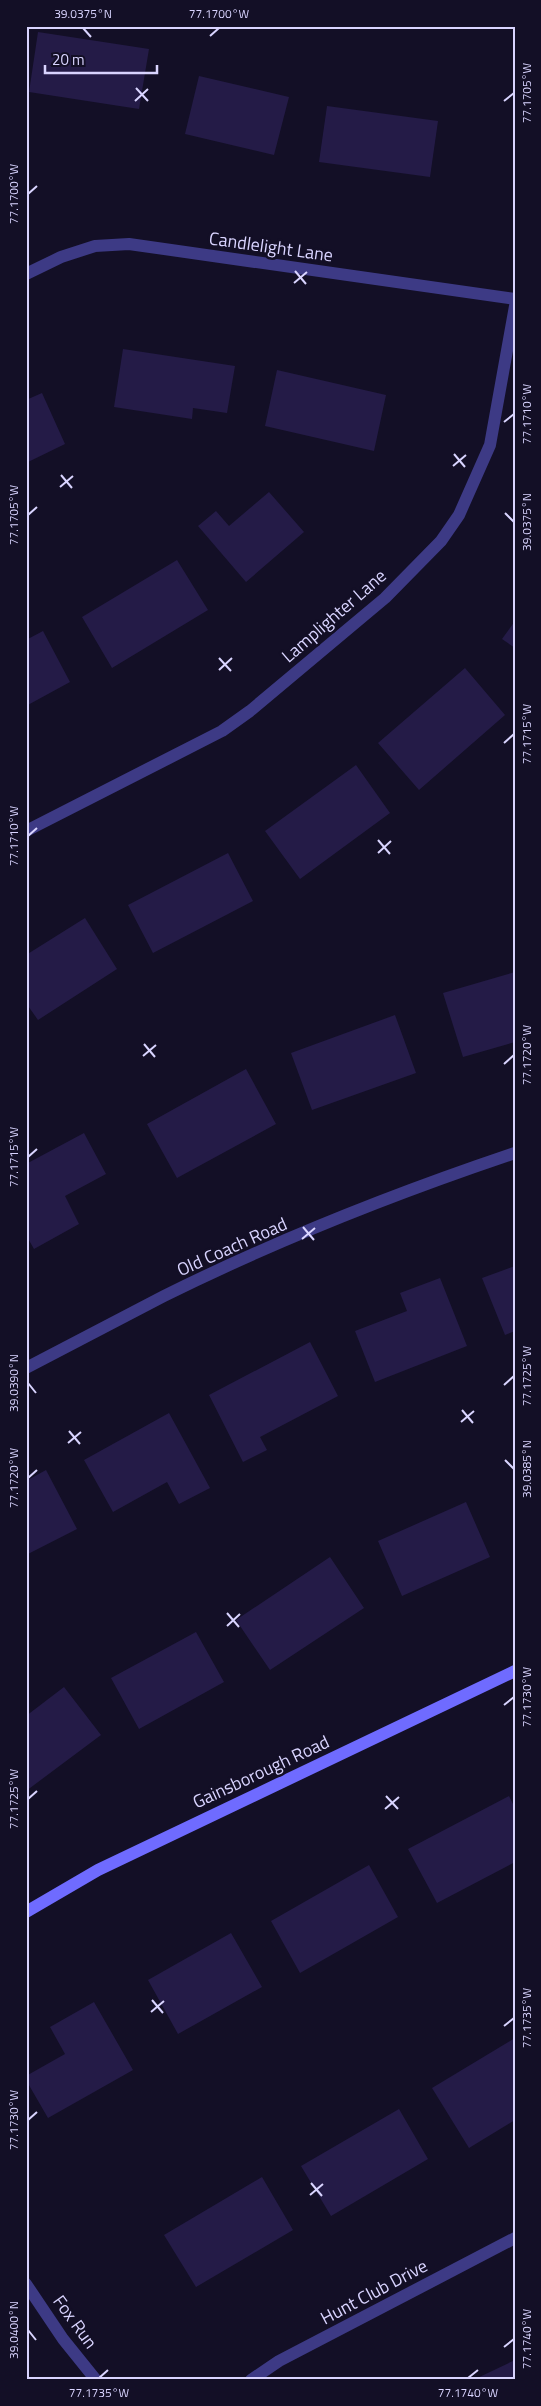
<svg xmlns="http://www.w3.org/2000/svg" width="541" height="2406" font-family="'Titillium Web',sans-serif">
	<rect width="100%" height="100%" fill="#130f26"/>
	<path fill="#241b47" d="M38 32 149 49 139 109 29 92Z
		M199 76 289 97 274 155 185 134Z
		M327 106 438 121 430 177 319 162Z
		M123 349 235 366 227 413 193 408 192 419 114 407Z
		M277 370 386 395 374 451 265 426Z
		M42 393 65 444 26 463V400Z
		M269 492 304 532 246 582 198 526 216 511 229 526Z
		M177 560 208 610 112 668 82 617Z
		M515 621V648L502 639Z
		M43 631 70 682 26 706V640Z
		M465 668 505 715 419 790 378 743Z
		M356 765 390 813 300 879 265 831Z
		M228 853 253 901 153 953 128 905Z
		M85 918 117 969 38 1020 26 1003V955Z
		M515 972V1042L463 1057 443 993Z
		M395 1015 416 1073 312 1110 291 1053Z
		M246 1069 276 1124 177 1178 147 1124Z
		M84 1133 106 1174 65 1196 79 1224 34 1249 26 1235V1164Z
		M515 1266V1331L505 1335 482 1278Z
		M440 1278 467 1346 375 1382 355 1331 407 1311 400 1293Z
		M310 1342 338 1396 260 1437 267 1450 243 1462 209 1395Z
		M169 1413 210 1488 179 1504 167 1482 113 1512 84 1460Z
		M46 1470 77 1529 26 1555V1481Z
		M466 1502 490 1557 402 1596 378 1541Z
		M330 1557 364 1608 270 1670 236 1620Z
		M196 1632 224 1682 139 1729 111 1678Z
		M64 1687 101 1735 26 1791V1716Z
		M509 1796 515 1808V1862L437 1903 408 1849Z
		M369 1865 398 1917 300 1973 271 1921Z
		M231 1933 262 1987 178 2034 148 1980Z
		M94 2002 133 2070 48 2118 26 2080V2076L65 2054 50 2027Z
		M515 2038V2120L469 2148 432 2088Z
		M399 2109 428 2159 331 2216 301 2166Z
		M262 2177 293 2230 196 2287 164 2235Z
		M515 2360V2380H473Z"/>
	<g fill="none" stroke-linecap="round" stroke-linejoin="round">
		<path stroke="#3d3a85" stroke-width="12" d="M26 274 61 257 95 246 129 244 515 299
			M26 831 222 731 250 711 385 598 441 541 459 515 490 445 515 306
			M26 1368C72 1344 118 1320 164 1296 277 1240 396 1193 515 1153
			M26 2284 63 2339 96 2380
			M251 2380 279 2361 515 2238"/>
		<path stroke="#6f6bff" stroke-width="12" d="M26 1912 98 1870 515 1671"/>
	</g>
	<path fill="none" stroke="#d9d4ff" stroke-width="2" d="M83 28 91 37M210 36 219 28M136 88 148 101M135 101 148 89M504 101 514 93M28 194 37 186M295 271 306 284M294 283 307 272M504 422 514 414M454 454 465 467M453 466 466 455M61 475 72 488M60 487 73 476M505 513 514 522M28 515 37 507M219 658 231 671M219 670 232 658M504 743 514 734M28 836 37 828M378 840 390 854M378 853 391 841M144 1044 155 1057M143 1056 156 1045M504 1064 514 1055M28 1157 37 1149M303 1227 314 1240M302 1239 315 1228M28 1383 36 1393M504 1385 514 1376M462 1410 473 1423M461 1422 474 1411M69 1431 80 1444M68 1443 81 1432M505 1460 514 1469M28 1478 37 1470M227 1613 239 1627M227 1626 240 1614M504 1705 514 1697M386 1796 398 1809M28 1799 37 1791M385 1809 399 1797M152 2000 163 2013M151 2012 164 2001M504 2026 514 2018M28 2120 37 2112M311 2183 322 2196M310 2195 323 2184M28 2330 36 2340M504 2347 514 2339M99 2378 108 2370M468 2378 478 2370"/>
	<g text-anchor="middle" stroke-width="5" stroke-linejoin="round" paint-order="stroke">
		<g font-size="18" fill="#d9d4ff" stroke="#130f26">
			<text transform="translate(271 247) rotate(8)" y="6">Candlelight Lane</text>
			<text transform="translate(334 616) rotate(-41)" y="6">Lamplighter Lane</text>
			<text transform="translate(232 1247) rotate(-24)" y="6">Old Coach Road</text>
			<text transform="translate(261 1772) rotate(-25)" y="6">Gainsborough Road</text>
			<text transform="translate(374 2292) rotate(-28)" y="6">Hunt Club Drive</text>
			<text transform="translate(75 2322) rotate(54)" y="6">Fox Run</text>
		</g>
	</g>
	<rect width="541" height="2406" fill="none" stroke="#130f26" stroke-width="55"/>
	<path d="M45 65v8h112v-8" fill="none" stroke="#d9d4ff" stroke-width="2.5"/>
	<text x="52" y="65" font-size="15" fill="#d9d4ff" stroke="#130f26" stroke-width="4" paint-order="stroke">20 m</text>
	<rect x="28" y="28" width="486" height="2350" fill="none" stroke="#d9d4ff" stroke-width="2"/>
	<g font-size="12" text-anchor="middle" fill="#d9d4ff">
		<text x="83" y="18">39.0375°N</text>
		<text x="219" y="18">77.1700°W</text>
		<text transform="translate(527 93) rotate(-90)" y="4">77.1705°W</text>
		<text transform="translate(14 194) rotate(-90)" y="4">77.1700°W</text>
		<text transform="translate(527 414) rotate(-90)" y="4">77.1710°W</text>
		<text transform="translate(14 515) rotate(-90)" y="4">77.1705°W</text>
		<text transform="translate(527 522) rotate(-90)" y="4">39.0375°N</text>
		<text transform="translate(527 734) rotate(-90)" y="4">77.1715°W</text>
		<text transform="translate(14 836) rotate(-90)" y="4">77.1710°W</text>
		<text transform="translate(527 1055) rotate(-90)" y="4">77.1720°W</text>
		<text transform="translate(14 1157) rotate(-90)" y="4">77.1715°W</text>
		<text transform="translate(527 1376) rotate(-90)" y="4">77.1725°W</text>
		<text transform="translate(14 1383) rotate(-90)" y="4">39.0390°N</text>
		<text transform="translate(527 1469) rotate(-90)" y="4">39.0385°N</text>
		<text transform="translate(14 1478) rotate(-90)" y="4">77.1720°W</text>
		<text transform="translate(527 1697) rotate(-90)" y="4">77.1730°W</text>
		<text transform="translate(14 1799) rotate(-90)" y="4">77.1725°W</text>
		<text transform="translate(527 2018) rotate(-90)" y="4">77.1735°W</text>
		<text transform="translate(14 2120) rotate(-90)" y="4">77.1730°W</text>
		<text transform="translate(14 2330) rotate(-90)" y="4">39.0400°N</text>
		<text transform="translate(527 2339) rotate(-90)" y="4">77.1740°W</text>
		<text x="99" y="2397">77.1735°W</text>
		<text x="468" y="2397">77.1740°W</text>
	</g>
</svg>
